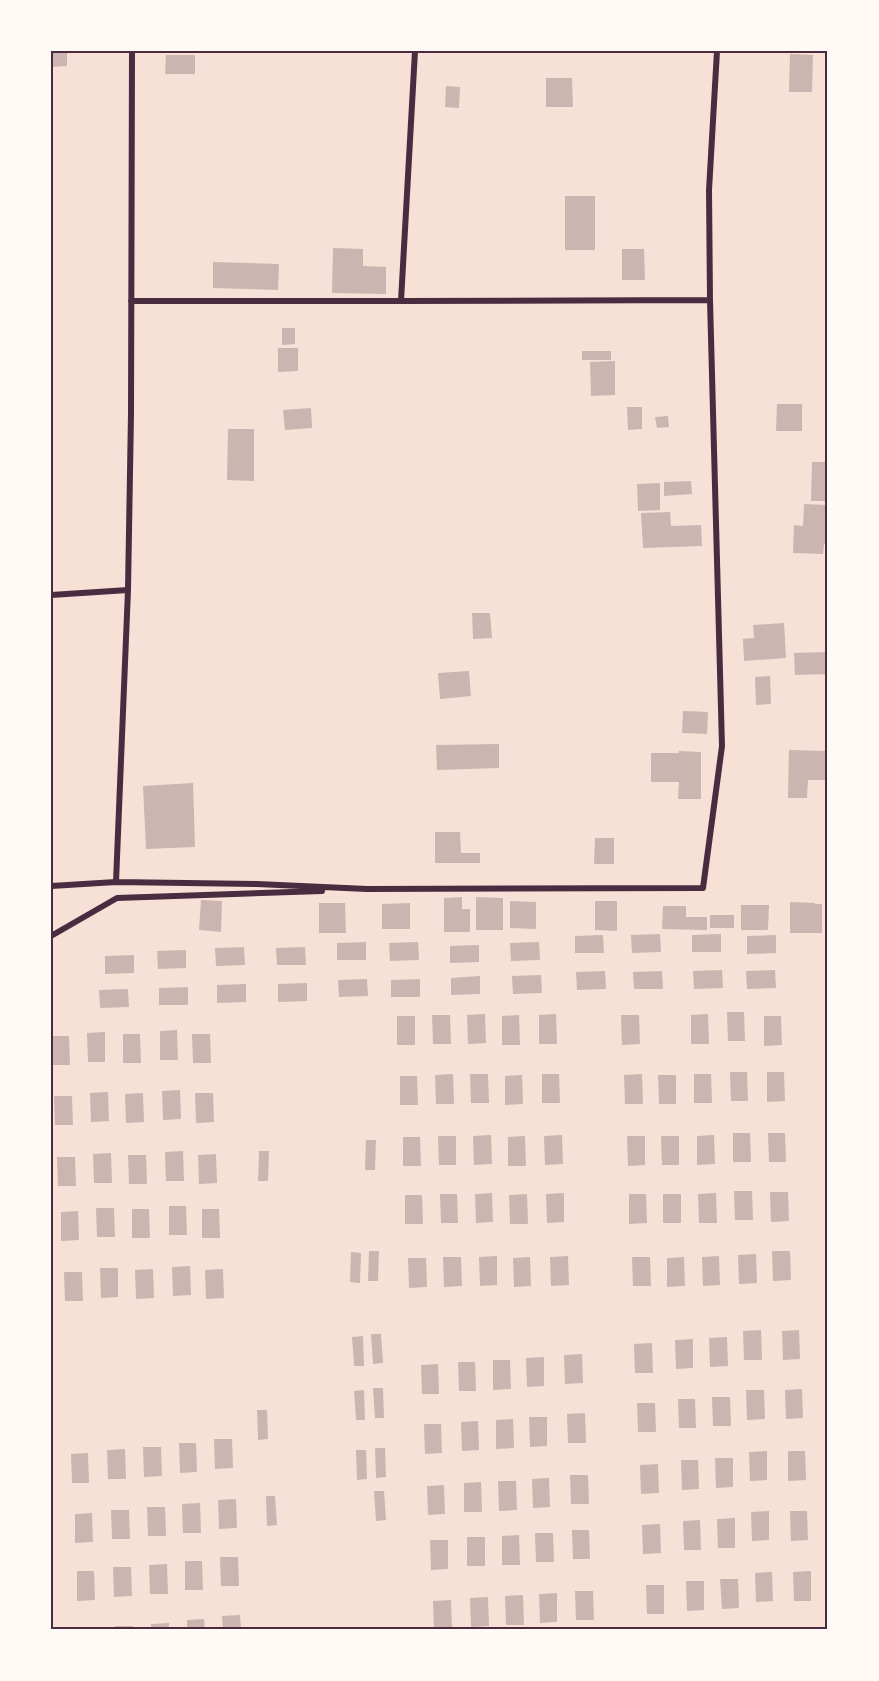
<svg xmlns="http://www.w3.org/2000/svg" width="879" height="1681" font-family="Manrope,sans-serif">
	<rect width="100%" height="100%" fill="#f7e1d7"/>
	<path fill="#ccb4b1" d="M51 51H67V66L51 67Z
		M790 54 813 55 812 92H789Z
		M166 55H195V74H165Z
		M546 78H572L573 107H546Z
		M446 86 460 87 459 108 445 107Z
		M565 196H595V250H565Z
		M333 248 363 249V266L386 267V294L332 293Z
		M622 249H644L645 280H622Z
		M213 262 279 264 278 290 213 288Z
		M282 328H295V344L282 345Z
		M278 348H298V371L278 372Z
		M582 351H611V360H582Z
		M615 361V395L591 396 590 362Z
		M777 404H802V431H776Z
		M627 407H642V429L628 430Z
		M311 408 312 428 285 430 283 410Z
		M668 416 669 427 657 428 655 417Z
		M228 429H254V481L227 480Z
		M812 462H828V501H811Z
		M691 481 692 494 664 496V482Z
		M660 483V510L638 511 637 484Z
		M804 504 828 505V544H824L823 554 793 553 794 525 803 526Z
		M670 512 671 526 701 525 702 546 643 548 641 513Z
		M472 613H490L492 638 473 639Z
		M784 623 786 658 744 661 743 639 754 638 753 625Z
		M828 652V674L795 675 794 653Z
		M469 671 471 696 440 699 438 673Z
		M770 676 771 704 756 705 755 677Z
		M683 711 708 712 707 734 682 733Z
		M499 744V768L437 770 436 745Z
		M789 750 828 751V780H808L807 798H788Z
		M679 751 701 752V799H678L679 782H651V753H679Z
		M193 783 195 847 146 849 143 786Z
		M435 832H460L461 853H480V863H435Z
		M595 838H614V864H594Z
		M462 897V909H470V932H444V898Z
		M476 897 503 898V930H476Z
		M201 900 222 901 221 932 199 930Z
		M510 901 536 902V929L510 928Z
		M595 901H617V931L595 930Z
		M790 902 815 903V904H822V933H790Z
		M319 903H345L346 933H319Z
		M410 903V929H382V904Z
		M741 905H769L768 930H741Z
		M663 906H686V917H707V930L662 929Z
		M710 915H734V928H710Z
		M660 934 661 952 632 953 631 935Z
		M721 934V952H692V935Z
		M603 935 604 953H575V936Z
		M776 935V953L747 954V936Z
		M366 942V960H337V943Z
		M418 942 419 960 390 961 389 943Z
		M539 942 540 960 511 961 510 943Z
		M479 945V962L450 963V946Z
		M244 947 245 965 216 966 215 948Z
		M305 947 306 965H277L276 948Z
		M186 950V968L158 969 157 951Z
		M134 955V973L105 974V956Z
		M722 970 723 988 694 989 693 971Z
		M775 970 776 988 747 989 746 971Z
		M605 971 606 989 577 990 576 972Z
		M662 971 663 989H634L633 972Z
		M541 975 542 993 513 994 512 976Z
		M480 976V994L451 995V978Z
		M367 979 368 996 339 997 338 980Z
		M420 979V997H391V980Z
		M307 983V1001L278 1002V984Z
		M246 984V1002L217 1003V985Z
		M188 987V1005H159V988Z
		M128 989 129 1007 100 1008 99 990Z
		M727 1012H744L745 1041H728Z
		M485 1014 486 1043 468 1044 467 1015Z
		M556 1014 557 1044H539V1015Z
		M708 1014 709 1044H691V1015Z
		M432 1015H450L451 1044H433Z
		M519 1015 520 1045H502V1016Z
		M621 1015H639L640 1044 622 1045Z
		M397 1016H415V1045H397Z
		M764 1016H781L782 1045 764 1046Z
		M177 1030 178 1060H160V1031Z
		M105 1032V1062H88L87 1033Z
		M123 1034H140L141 1063H123Z
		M192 1034H210L211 1063H193Z
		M51 1036H69L70 1065H52Z
		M730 1072H747L748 1101H731Z
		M767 1072H784L785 1101 767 1102Z
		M453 1074 454 1104H436L435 1075Z
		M470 1074H488L489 1103H471Z
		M542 1074H559L560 1103H542Z
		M642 1074 643 1104H625L624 1075Z
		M694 1074H711L712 1103H694Z
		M522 1075 523 1104 505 1105V1076Z
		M658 1075H676V1104H659Z
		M400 1076H417L418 1105H400Z
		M180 1090 181 1119 163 1120 162 1091Z
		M108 1092 109 1121 91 1122 90 1093Z
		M143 1093 144 1122 126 1123 125 1094Z
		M195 1093H213L214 1122 196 1123Z
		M54 1096H72L73 1125H55Z
		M733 1133H750L751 1162H733Z
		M768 1133H785L786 1162H769Z
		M491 1135 492 1164 474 1165 473 1136Z
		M562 1135 563 1164 545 1165 544 1136Z
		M714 1135 715 1164 697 1165V1136Z
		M438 1136H456V1165H439Z
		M525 1136 526 1166H508V1137Z
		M627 1136H645V1165L628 1166Z
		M661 1136H679V1165H662Z
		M403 1137H420L421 1166H403Z
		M366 1140H376L375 1170H365Z
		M183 1151 184 1181H166L165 1152Z
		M259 1151H269L268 1181H258Z
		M111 1153 112 1183H94L93 1154Z
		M216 1154 217 1183 199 1184 198 1155Z
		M128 1155H146L147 1184H129Z
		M57 1157H75L76 1186H58Z
		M734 1191H752L753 1220H735Z
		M770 1192H788L789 1221 771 1222Z
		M492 1193 493 1222 476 1223 475 1194Z
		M564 1193V1222L547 1223 546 1194Z
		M716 1193 717 1223H699L698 1194Z
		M440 1194H457L458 1223H441Z
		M527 1194 528 1224H510L509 1195Z
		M629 1194H646L647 1223 629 1224Z
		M663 1194H681V1223H663Z
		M405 1195H422L423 1224H405Z
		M169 1206H186L187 1235H169Z
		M96 1208H114L115 1237H97Z
		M132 1209H149L150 1238H132Z
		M202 1209H219L220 1238H202Z
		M78 1211 79 1240 61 1241V1212Z
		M369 1251H379L378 1281H368Z
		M772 1251H790L791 1280 773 1281Z
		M351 1252 361 1253 360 1283 350 1282Z
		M756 1254 757 1283 739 1284 738 1255Z
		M497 1256V1285L480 1286 479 1257Z
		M568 1256 569 1285 551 1286 550 1257Z
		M719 1256 720 1285 703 1286 702 1257Z
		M443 1257H461L462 1286 444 1287Z
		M530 1257 531 1286 514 1287 513 1258Z
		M632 1257H650L651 1286H633Z
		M684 1257 685 1286 667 1287V1258Z
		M408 1258H426L427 1287 409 1288Z
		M190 1266 191 1295 173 1296 172 1267Z
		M100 1268H118V1297L101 1298Z
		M153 1269 154 1298 136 1299 135 1270Z
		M223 1269 224 1298 206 1299 205 1270Z
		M64 1272H82L83 1301H65Z
		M761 1330 762 1360H744L743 1331Z
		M799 1330 800 1359 783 1360 782 1331Z
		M371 1334H381L383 1363 373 1364Z
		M363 1336 364 1366H354L352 1337Z
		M727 1337 728 1366 710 1367 709 1338Z
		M693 1339V1368L676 1369 675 1340Z
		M652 1343 653 1373H635L634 1344Z
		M582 1354 583 1383 565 1384 564 1355Z
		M544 1357V1386L527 1387 526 1358Z
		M493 1360H510L511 1389 493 1390Z
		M458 1362H475L476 1391H459Z
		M438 1364 439 1394H422L421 1365Z
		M373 1388H383L384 1418H375Z
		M802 1389 803 1418 786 1419 785 1390Z
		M364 1390 365 1420H356L354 1391Z
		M746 1390H764L765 1419 747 1420Z
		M712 1397H730L731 1426H713Z
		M678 1399H695L696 1428H679Z
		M637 1403H655L656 1432H638Z
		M257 1410H267L268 1439 258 1440Z
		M585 1413 586 1443H568L567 1414Z
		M529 1417H547V1446L530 1447Z
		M513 1419 514 1448 496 1449V1420Z
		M478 1421 479 1450 462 1451 461 1422Z
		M424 1424H441L442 1453 425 1454Z
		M214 1439H232L233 1468 215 1469Z
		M179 1443H196L197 1472 180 1473Z
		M143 1447H161L162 1476 144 1477Z
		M375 1448H385L386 1477 376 1478Z
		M125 1449 126 1479H108L107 1450Z
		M356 1450H366L367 1479 357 1480Z
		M767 1451V1480L750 1481 749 1452Z
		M788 1451H805L806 1480 788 1481Z
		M88 1453 89 1483H72L71 1454Z
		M715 1458H733V1487L716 1488Z
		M681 1460H698L699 1489 682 1490Z
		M658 1464 659 1493 641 1494 640 1465Z
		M570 1475H588L589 1504H571Z
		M549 1478 550 1507 533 1508 532 1479Z
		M498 1481H516L517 1510 499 1511Z
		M481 1482 482 1512H464V1483Z
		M444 1485 445 1514 428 1515 427 1486Z
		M374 1491H384L386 1520 376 1521Z
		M266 1496H275L277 1525 267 1526Z
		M236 1499 237 1528 219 1529 218 1500Z
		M200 1503 201 1533H183L182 1504Z
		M147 1507H165L166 1536H148Z
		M111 1510H129L130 1539H112Z
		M769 1511V1540L752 1541 751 1512Z
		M790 1511H807L808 1540 791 1541Z
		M92 1513 93 1542 75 1543V1514Z
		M735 1518V1548H718L717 1519Z
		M700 1520 701 1550H684L683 1521Z
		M660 1524 661 1553 643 1554 642 1525Z
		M572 1530H589L590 1559H573Z
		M535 1533H553L554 1562H536Z
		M519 1535 520 1565H502V1536Z
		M467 1537H485V1566H467Z
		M430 1540H448V1569L431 1570Z
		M220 1557H238L239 1586H221Z
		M185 1561H202L203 1590H185Z
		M167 1564 168 1594H150L149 1565Z
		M113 1567H131L132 1596 114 1597Z
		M77 1571H94L95 1600 77 1601Z
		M811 1571V1601H794L793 1572Z
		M772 1572 773 1601 756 1602 755 1573Z
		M720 1579H738L739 1608 722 1609Z
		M686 1581H704V1610L687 1611Z
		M646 1585H664V1614H647Z
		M575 1591H593L594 1620H576Z
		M557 1593V1622L540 1623 539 1594Z
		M523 1595 524 1625H506L505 1596Z
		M488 1597 489 1626 471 1627 470 1598Z
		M451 1600 452 1629 434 1630 433 1601Z
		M240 1615 241 1630H223L222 1616Z
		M204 1619 205 1630H187V1620Z
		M169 1623V1630H152L151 1624Z
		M115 1626H133V1630H115Z"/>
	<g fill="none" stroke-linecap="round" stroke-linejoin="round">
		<path stroke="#4a2c40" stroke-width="6" d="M415 51 401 301 710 300 709 190 717 51
			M131 301H401
			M51 595 128 590
			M116 882 128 590 131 414 132 51
			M51 886 116 882 257 884 367 889 703 888 722 746 710 300
			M51 936 117 898 322 891"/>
	</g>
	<rect width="879" height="1681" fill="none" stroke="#fffaf5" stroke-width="105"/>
	<rect x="52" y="52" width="774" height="1576" fill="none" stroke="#4a2c40" stroke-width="2"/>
</svg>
